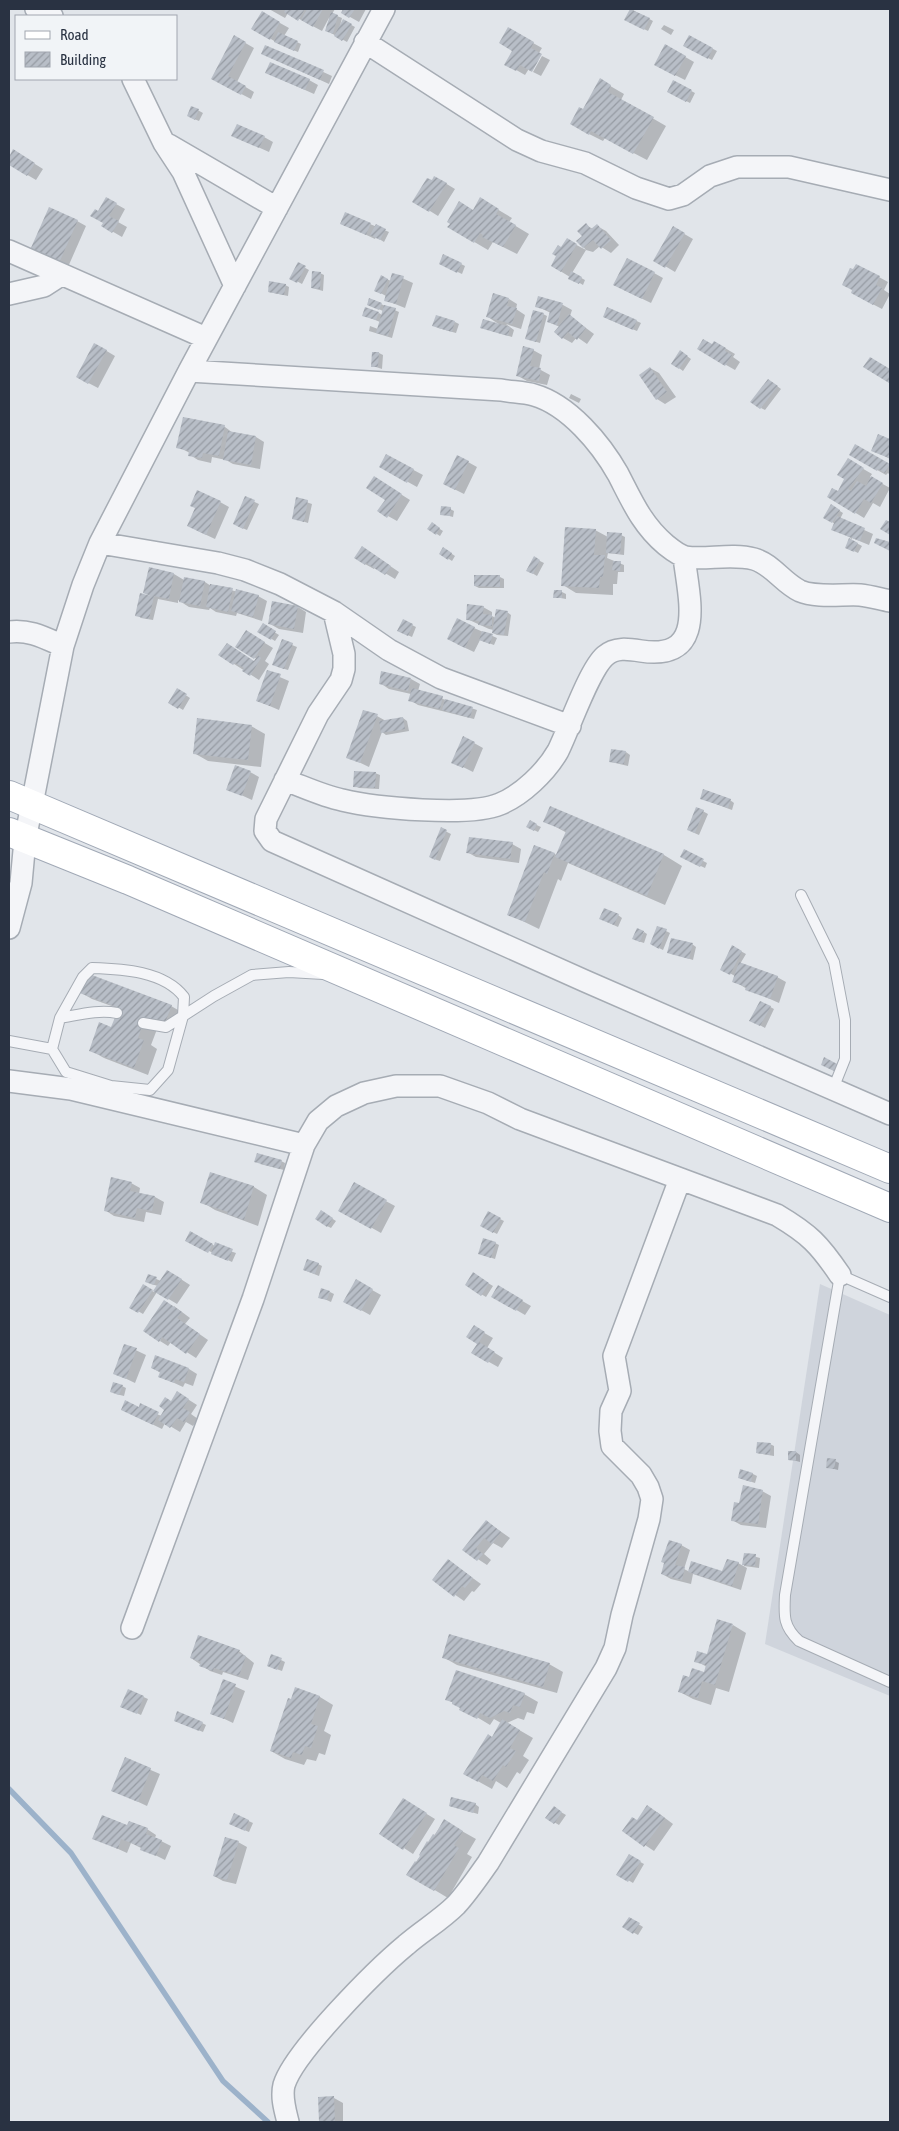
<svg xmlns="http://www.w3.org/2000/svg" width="899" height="2131" font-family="'Asap Condensed',sans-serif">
	<defs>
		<pattern id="building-hatch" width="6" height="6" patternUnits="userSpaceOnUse" patternTransform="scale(1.25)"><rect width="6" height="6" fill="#b8bec7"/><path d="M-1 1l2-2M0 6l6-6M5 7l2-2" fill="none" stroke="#969ba3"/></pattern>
	</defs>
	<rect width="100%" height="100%" fill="#e1e5ea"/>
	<path fill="#cfd4dc" d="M820 1284 890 1315V1696L765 1644Z"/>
	<path fill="#0003" d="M269 9H335L332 14 342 18 340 26 344 21 355 27 347 42 331 33 329 18 322 31 288 13 285 18Z
		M345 9H366L359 22 343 13Z
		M631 9 653 21 648 31 626 20Z
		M262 13 289 28 284 36 301 44 298 52 279 44 253 28Z
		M664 25 674 30 671 35 661 29Z
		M508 29 542 48 525 75 506 64 514 50Z
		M235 37 254 48 237 82 254 92 251 99 222 84Z
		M690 37 717 51 712 60 685 46Z
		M266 46 332 76 329 84 263 54Z
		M666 46 694 62 685 80 665 70Z
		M542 56 550 60 541 76 533 72Z
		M267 73 309 80 318 85 314 94Z
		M600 80 624 94 621 100 666 126 647 160 605 138 603 141 585 132 583 111Z
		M674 82 695 93 690 103 669 92Z
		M192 107 203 113 199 121 192 118Z
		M264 137 273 142 269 152 242 140Z
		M14 151 43 169 36 180 9 164V159Z
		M435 177 455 189 438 216 414 201Z
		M107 199 125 209 118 222 127 227 122 237 103 226Z
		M480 199 512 218 509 222 529 234 517 254 493 242 488 250 449 227 473 211Z
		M77 221 86 226 68 267 40 255Z
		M341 223 370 224 389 232 384 242 376 237 375 239Z
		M586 225 593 229 597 226 606 231 619 245 611 253 600 246 593 252 586 250 578 241 583 236Z
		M674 228 693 239 675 272 655 260Z
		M567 240 586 250 572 273 585 280 583 285 552 266Z
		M298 264 309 270 302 284 291 278Z
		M461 264 465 266 462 274 445 266Z
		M857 265 888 282 884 290 890 294 882 309 861 298 854 271Z
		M320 273 324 275 323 291 312 288Z
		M654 273 663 278 651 303 624 290Z
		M393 274 413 283 405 308 385 300 386 296 375 290 382 277 391 281Z
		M285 285 289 287 288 296 269 292Z
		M538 298 563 305 572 310 570 316 594 334 587 344 577 337 572 343 563 338 556 332 560 327 548 322 551 313 536 306Z
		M509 299 517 304 516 309 525 315 521 329 506 324 514 330 512 337 486 329 500 325 488 317Z
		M381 304 399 312 392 338 369 331 370 326 378 329 380 322 368 317 379 313 382 315 383 311 372 306Z
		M608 308 641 323 637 331 608 319Z
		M543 314 547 316 540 343 527 339Z
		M455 322 459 324 456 333 438 328Z
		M715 342 735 354 733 357 740 362 735 370 698 349 713 346Z
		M95 344 115 356 98 388 77 377Z
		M533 350 542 355 539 369 550 375 547 385 527 381 518 376Z
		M379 353 383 355 382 369 373 366Z
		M684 354 691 359 683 371 679 368Z
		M650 368 659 373 676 397 665 404 657 399Z
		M773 383 781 389 765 410 761 408Z
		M571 394 581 399 579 403 569 398Z
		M225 427 233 433 256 437 264 442 260 469 233 464 226 460 212 457 211 463 198 460 190 455V453L178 447Z
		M878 436 890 441V459L873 450Z
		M856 446 890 466V475L888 473 886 475 851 455Z
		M387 456 423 475 417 487 381 467Z
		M848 460 872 474 870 477 890 488 880 507 873 503 864 518 828 496 838 493 846 479Z
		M468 462 477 467 464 494 454 489Z
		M383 483 410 500 397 521 379 511 387 499Z
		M246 498 259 504 247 530 238 526Z
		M297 499 312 504 308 523 293 518Z
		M220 502 229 507 215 539 198 531Z
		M832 506 843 513 840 519 873 534 869 545 852 538 851 540 862 546 858 553 846 547 851 538 833 529 835 524 825 517Z
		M450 509 454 511 453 517 442 514Z
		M432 524 443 531 440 536 429 529Z
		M595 530 608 537 621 535 625 537 624 555 608 553 607 558 624 565V572H618L617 584H613V595L576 593 563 585Z
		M443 548 455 556 452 561 440 553Z
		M371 553 399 572 395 579 375 567 374 569 365 564Z
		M534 558 544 563 537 576 527 570Z
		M150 569 174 574 184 580 205 582 211 586 258 596 267 601 262 621 237 613 236 616 216 612 210 608 209 610 189 607 178 600V603L158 599 153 620 141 618 137 615 151 596 144 592Z
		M475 577H500L504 579V588H479L475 586Z
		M562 592 566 594V599L555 597Z
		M298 607 306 612 303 633 279 629 270 624Z
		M483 607 492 612V616L496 618 507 612 511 615 508 636 497 635 493 633 494 630 489 629 467 619Z
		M263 625 279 635 275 641 259 631Z
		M412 625 416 627 412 637 403 633Z
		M474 628 497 638 494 645 480 640 474 652 457 644Z
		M255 637 273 648 265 661 269 664 259 680 220 655 255 662 257 659 237 646Z
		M282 641 297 647 288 670 278 667Z
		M268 672 289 681 279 710 258 701Z
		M411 679 420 684 418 691 477 710 474 719 418 705 410 700 411 694 389 689 380 683Z
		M178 690 190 698 183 710 170 702Z
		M377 716 386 721 403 718 407 721 409 731 386 735 382 732 369 767 348 757Z
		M251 726 265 734 261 767 208 761 194 753Z
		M474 743 483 748 473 772 453 762Z
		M626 752 630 755 628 766 611 762Z
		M250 772 259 777 252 800 228 789Z
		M375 773 380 775 379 789 359 788 355 786Z
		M705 800H730L734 803 732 810Z
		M550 807 664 855 682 866 665 905 568 863 561 881 558 879 539 929 508 914 535 846 557 855 567 833 545 821Z
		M697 808 708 814 699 835 692 832Z
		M530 822 541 827 538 832 528 827Z
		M441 829 451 834 440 861 434 859Z
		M512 844 521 849 519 863 476 857 467 852Z
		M684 851 707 863 705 868 686 859Z
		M618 915 622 918 618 927 605 921Z
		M666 931 670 933 663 950 655 946Z
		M644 932 647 934 644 943 638 941Z
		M692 944 696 947 693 960 668 952Z
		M733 947 746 954 740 964 777 977 786 982 779 1003 747 989 734 981 735 976 722 969Z
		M78 991 171 1006 185 1014 178 1032 159 1024 151 1045 157 1049 148 1075 104 1058 90 1050 112 1029 120 1009 92 999Z
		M761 1002 774 1009 765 1028 751 1020Z
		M281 1161 285 1163 284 1170 260 1164Z
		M211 1173 254 1187 267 1195 258 1226 215 1210 202 1202Z
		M131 1183 140 1188 139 1194 155 1197 164 1202 161 1215 146 1212 144 1222 114 1216 105 1210Z
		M354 1184 395 1206 381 1233 340 1210Z
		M488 1213 504 1221 497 1234 482 1226Z
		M325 1214 336 1221 331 1228 327 1226Z
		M190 1233 215 1246 236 1253 232 1262 186 1240Z
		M495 1243 499 1245 495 1259 483 1255Z
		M318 1264 322 1266 319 1276 304 1270Z
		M473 1274 493 1286 486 1297 466 1285Z
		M149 1276 161 1281 176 1276 190 1285 177 1304 157 1292 143 1314 131 1307 143 1286 154 1292 158 1286 151 1284Z
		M356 1281 381 1295 370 1315 345 1301Z
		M498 1287 531 1306 525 1315 493 1296Z
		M330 1292 334 1294 331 1302 320 1297Z
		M174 1306 190 1318 185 1324 208 1340 196 1358 171 1342 168 1346 160 1341Z
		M474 1327 493 1338 487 1348 503 1358 498 1367 473 1353 479 1343Z
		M125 1345 146 1355 135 1383 114 1373Z
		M152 1368 189 1369 197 1374 193 1386 185 1383 183 1387 159 1376 161 1373Z
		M122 1386 126 1388 124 1396 116 1394Z
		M186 1398 197 1405 191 1414 198 1419 193 1426 186 1422 180 1432 165 1423 162 1429 131 1414 139 1408 162 1416 171 1402Z
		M770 1444 774 1446V1456L757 1453Z
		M796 1452 800 1455V1462L789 1459Z
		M835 1461 839 1463 838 1470 827 1467Z
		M753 1474 757 1476 755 1483 740 1478Z
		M762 1491 771 1496 766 1528 741 1525 732 1520 740 1505Z
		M486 1521 510 1538 502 1548 493 1543 484 1554 491 1560 487 1565 464 1550Z
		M681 1545 690 1550 684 1569 690 1572H723L738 1563 747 1568 741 1590 693 1574 691 1584 671 1579 662 1574Z
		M745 1554 760 1558 759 1568 744 1566Z
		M449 1561 481 1584 474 1592 472 1591 464 1601 434 1580Z
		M733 1625 746 1633 729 1692 716 1688 711 1705 693 1699 680 1692 690 1679 705 1673 707 1667 696 1661 708 1655Z
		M239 1651 254 1663 248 1680 223 1672 222 1675 210 1671 191 1658Z
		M443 1657 549 1664 563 1672 557 1693 457 1665Z
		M281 1660 285 1662 282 1671 271 1667Z
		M223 1681 245 1691 233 1723 212 1713Z
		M296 1689 320 1697 333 1705 324 1731 331 1735 325 1755 319 1753 316 1761 307 1759 304 1765 285 1759 271 1751Z
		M128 1690 148 1699 141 1715 126 1708Z
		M524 1694 538 1702 534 1714 527 1712 524 1720 518 1718 507 1723 533 1738 523 1756 529 1760 520 1774 517 1772 507 1788 496 1781 492 1789 465 1774 492 1738 501 1723 494 1719 490 1725 447 1699Z
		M179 1722 202 1723 206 1725 203 1732Z
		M125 1759 160 1774 147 1806 113 1790Z
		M475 1804 479 1807 478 1814 450 1806Z
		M412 1805 435 1819 413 1854 404 1848Z
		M554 1808 566 1815 559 1825 547 1818Z
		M657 1812 673 1824 654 1851 624 1831Z
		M235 1815 253 1823 249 1832 235 1826Z
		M444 1821 476 1839 467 1854 472 1857 448 1898 408 1874Z
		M128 1827 147 1829 156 1835 155 1838 171 1846 165 1860 131 1843 127 1853 94 1838Z
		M238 1842 247 1847 236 1884 223 1881 214 1876Z
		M629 1856 644 1864 633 1883 618 1874Z
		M629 1918 643 1927 638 1935 624 1927Z
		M319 2098H334L343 2103V2122H320Z"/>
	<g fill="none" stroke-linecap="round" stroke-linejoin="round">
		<path stroke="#9cb2ca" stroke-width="5.5" d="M9 1789 71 1853 223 2081 268 2122"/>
	</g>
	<path fill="url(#building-hatch)" d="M286 9H305L298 21 284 12Z
		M307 9H323L313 27 301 20Z
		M343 9H355L349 18 341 13Z
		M630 9 650 18 644 30 624 20Z
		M262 11 280 22 270 40 251 29Z
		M331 12 338 15 333 34 325 31Z
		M343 19 352 24 342 41 334 36Z
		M508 27 534 42 531 48 542 54 532 72 520 65 516 71 504 65 512 51 499 43Z
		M278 32 298 41 294 51 274 42Z
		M234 35 246 42 228 76 246 86 241 95 211 79Z
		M689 35 713 48 708 59 683 46Z
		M665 44 686 56 675 76 654 65Z
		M265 45 324 70 320 80 261 54Z
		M270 62 310 79 305 90 265 73Z
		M600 78 611 85 608 92 654 117 633 154 591 131 589 135 570 124 579 107 583 109Z
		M673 80 692 90 686 102 667 92Z
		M191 106 199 109 195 120 187 116Z
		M237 124 265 136 259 148 231 136Z
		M13 149 35 163 27 176 9 165V157Z
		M434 176 447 183 429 212 412 202 427 178 432 180Z
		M106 197 117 203 109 216 119 221 112 233 101 226 103 223 90 216 95 209 98 211Z
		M480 197 499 209 496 214 516 225 503 247 482 237 483 235 480 233 474 243 447 227 450 224 447 222 459 201 473 210Z
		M49 207 78 220 59 263 30 250Z
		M345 212 371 223 366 235 340 224Z
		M586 223 591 229 597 224 611 240 601 249 593 240 583 248 576 241 582 236 577 231Z
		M376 224 386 229 380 240 370 235Z
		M673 226 685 233 665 268 653 261Z
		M567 238 577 244 561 272 551 266 556 256 552 254 558 245 561 247Z
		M443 254 462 263 457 273 439 264Z
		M627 258 655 272 642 299 613 285Z
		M298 262 306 266 297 283 289 279Z
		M856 264 880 276 876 285 882 288 873 305 851 293 852 290 842 285 850 268 853 269Z
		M312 271 321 272 320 289 311 288Z
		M571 271 582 277 579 284 568 279Z
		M392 273 404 276 396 304 384 301Z
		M381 275 388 279 381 294 374 291Z
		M269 281 286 284 284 295 268 292Z
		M493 293 509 298 507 306 517 308 512 324 486 317Z
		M538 296 563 303 557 325 547 322 550 311 535 307Z
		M369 298 382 303 379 310 367 305Z
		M384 305 396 308 388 336 376 333Z
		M365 307 379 312 376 320 362 316Z
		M607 307 637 320 633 330 603 317Z
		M533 310 544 313 536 342 525 339Z
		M569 314 586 328 577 340 568 332 562 339 554 332Z
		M436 315 455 321 452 332 432 326Z
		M483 319 510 327 508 336 480 328Z
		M703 339 712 344 714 341 726 348 725 351 732 355 725 366 697 349Z
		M94 343 107 350 88 384 76 377Z
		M523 346 534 349 530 366 541 368 539 381 516 376Z
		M680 350 688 356 679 369 671 364Z
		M372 352H379L378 367H371Z
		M870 357 890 369 889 383 863 367Z
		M650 367 667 392 656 400 639 375Z
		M768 379 778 386 760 409 750 402Z
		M183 417 225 425 219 456 203 453 202 458 188 456 189 451 176 448Z
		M228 431 256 436 251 465 223 460Z
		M878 434 890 439 889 458 871 451Z
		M855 444 890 464 885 473 878 469 877 471 849 455Z
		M386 454 414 469 407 483 379 467Z
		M457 455 469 461 455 490 443 484Z
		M848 458 864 468 848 489 851 491 857 481 866 486 871 476 883 483 871 503 864 499 855 514 827 497 832 488 838 491 844 479 837 475Z
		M374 476 402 494 387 518 377 511 385 500 366 488Z
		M197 490 221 501 206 535 187 526 195 508 190 506Z
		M245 496 255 500 243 529 233 524Z
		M296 497 308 500 304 522 292 519Z
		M831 504 840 510 832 523 823 518Z
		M441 506 451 507 450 516 440 515Z
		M837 516 865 528 860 541 831 530Z
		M886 520 890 522V535L880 529Z
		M432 522 440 528 436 535 427 529Z
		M565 527 596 529 594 555H605L603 577H600L599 588 561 586Z
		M607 532 622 533 620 554 606 553Z
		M849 538 858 543 854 552 845 548Z
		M876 538 890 542V551L874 543Z
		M362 546 391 566 385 575 366 563 365 565 354 558Z
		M443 547 452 553 448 560 439 554Z
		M534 556 540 560 533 574 526 571Z
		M613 561H621L620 571 612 570Z
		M149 567 174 573 169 599 154 596 149 619 135 616 140 593 151 596 143 593Z
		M474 575H500V587L474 586Z
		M184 577 205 581 200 606 179 602Z
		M210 584 233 588 228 612 206 607Z
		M236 589 259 595 253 617 231 611Z
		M554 590H562V598H553Z
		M272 601 298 606 294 629 268 624Z
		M467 604 484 606 483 614 492 615V626L478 625 479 621 466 620Z
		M496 609 508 611 504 635 492 633Z
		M457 618 475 627 465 648 447 639Z
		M403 619 413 624 408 636 397 631Z
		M263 623 276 631 271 640 257 632Z
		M246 630 265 642 254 659 235 647Z
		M482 631 493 634 490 644 479 640Z
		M282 639 293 643 284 669 272 665Z
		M227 643 254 661 258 655 261 658 250 676 242 671 244 668 235 663 233 665 218 655Z
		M267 670 281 674 270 706 256 701Z
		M381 671 411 678 408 691 379 684Z
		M177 688 187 694 178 709 168 703Z
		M412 688 443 696 440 709 408 701Z
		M445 699 473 707 470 718 442 710Z
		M363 710 378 714 360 763 346 758Z
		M403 717 405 729 381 733 379 721Z
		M197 718 252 725 248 760 193 754Z
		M463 736 475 742 463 768 451 763Z
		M611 749 626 751 624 764 609 762Z
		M235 765 251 771 242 796 226 790Z
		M354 771 376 772 375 788 353 787Z
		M703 789 731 799 728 808 700 799Z
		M550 806 664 854 647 896 555 857 566 831 543 822Z
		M696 807 704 810 695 833 687 830Z
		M530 820 537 824 534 831 526 827Z
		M441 827 447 830 435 860 429 857Z
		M469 837 513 842 510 859 466 853Z
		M534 845 555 853 547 874 544 872 525 922 507 915Z
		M684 849 704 859 700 867 680 857Z
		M604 908 619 914 614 925 599 919Z
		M657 926 667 929 659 949 650 944Z
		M637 928 644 931 640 942 632 939Z
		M671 938 693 943 689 959 667 953Z
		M732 945 742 951 730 975 720 970Z
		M739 962 778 976 770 999 745 990 746 987 732 982Z
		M84 972 172 1005 164 1025 145 1018 138 1038 144 1040 134 1068 89 1051 99 1022 111 1027 119 1008 77 992Z
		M760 1001 771 1006 760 1026 749 1021Z
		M824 1057 839 1065 836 1072 821 1065Z
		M257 1153 282 1160 280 1169 254 1162Z
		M210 1172 254 1186 244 1220 227 1214 228 1212 200 1203Z
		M111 1177 132 1182 130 1191 155 1196 152 1211 137 1208 135 1218 104 1211Z
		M354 1182 387 1200 371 1229 338 1211Z
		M321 1210 333 1218 327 1227 315 1219Z
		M488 1211 501 1218 493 1233 480 1226Z
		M190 1231 213 1244 208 1253 185 1241Z
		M483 1238 496 1242 491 1258 478 1254Z
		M215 1242 233 1249 228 1261 211 1254Z
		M307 1259 319 1263 315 1274 303 1270Z
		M167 1270 182 1279 168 1300 153 1291Z
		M473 1272 489 1283 481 1296 465 1285Z
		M148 1274 157 1277 154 1285 145 1282Z
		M356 1279 373 1289 361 1311 343 1302Z
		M143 1284 153 1290 138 1313 129 1308Z
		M498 1285 523 1300 516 1311 491 1297Z
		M321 1288 330 1291 327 1300 318 1298Z
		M164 1300 182 1312 177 1318 200 1334 186 1354 162 1337 159 1342 143 1331Z
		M474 1325 485 1332 479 1342 495 1352 488 1363 471 1353 477 1344 466 1337Z
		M124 1344 137 1348 126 1379 113 1374Z
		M155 1355 189 1368 184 1382 175 1379 174 1383 158 1377 160 1372 151 1368Z
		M113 1382 123 1385 119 1395 110 1392Z
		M177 1391 189 1399 183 1408 190 1412 184 1422 177 1418 170 1428 158 1420 164 1410 159 1406 165 1397 171 1401Z
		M125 1400 139 1407 140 1403 159 1412 153 1425 121 1410Z
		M757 1442 771 1443 770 1455 756 1453Z
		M788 1451H796V1461L788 1460Z
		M827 1458 836 1459 834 1469 826 1468Z
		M740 1469 753 1473 751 1482 738 1478Z
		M743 1485 763 1490 758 1524 731 1521 734 1502 739 1503Z
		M486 1520 501 1532 492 1544 484 1538 476 1548 483 1554 477 1561 462 1550Z
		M669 1540 682 1544 675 1565 685 1567 682 1580 661 1574 664 1563 661 1562Z
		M744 1553 756 1554 755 1566 742 1565Z
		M448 1559 473 1578 465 1588 462 1586 454 1597 432 1580Z
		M727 1559 739 1562 732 1586 688 1572 691 1561 722 1571Z
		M717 1619 733 1624 715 1685 702 1681 698 1698 678 1692 683 1675 689 1677 692 1668 704 1672 706 1665 694 1662 697 1651 707 1654Z
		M449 1634 550 1663 543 1687 442 1658Z
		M198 1635 240 1650 238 1653 246 1656 239 1676 214 1668 213 1671 199 1666 201 1662 190 1658Z
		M271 1654 282 1658 277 1670 267 1666Z
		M456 1670 525 1693 520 1707 513 1705 510 1713 504 1711 490 1718 480 1713 477 1719 459 1710 460 1708 452 1704V1702L445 1700Z
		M223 1679 236 1684 224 1719 210 1714Z
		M295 1687 320 1696 311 1724 318 1726 311 1748 305 1746 302 1755 293 1752 291 1758 270 1751 288 1698 291 1699Z
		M128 1689 144 1696 137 1714 120 1707Z
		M177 1711 203 1722 199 1731 174 1721Z
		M502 1719 520 1730 510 1748 516 1751 506 1767 503 1765 493 1781 482 1775 478 1782 463 1774 488 1734 492 1737Z
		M125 1757 151 1768 138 1802 111 1791Z
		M451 1797 476 1803 473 1813 449 1806Z
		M403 1798 427 1813 403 1850 379 1834Z
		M647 1805 665 1818 644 1847 622 1831 632 1817 637 1820Z
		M554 1806 562 1812 554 1824 545 1818Z
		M234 1813 249 1820 245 1831 229 1824Z
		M102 1815 127 1825 129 1821 148 1828 146 1834 162 1840 156 1856 140 1850 141 1847 121 1839 118 1849 92 1839Z
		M444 1819 463 1831 454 1845 459 1848 434 1891 406 1875 415 1861 416 1862 420 1856 419 1855 427 1841 428 1842 433 1834 435 1835Z
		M225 1837 239 1841 227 1880 213 1876Z
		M629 1854 641 1861 628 1882 616 1875Z
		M629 1917 640 1923 633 1934 622 1927Z
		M334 2096 335 2122H319L318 2097Z"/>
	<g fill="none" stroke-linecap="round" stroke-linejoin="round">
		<g stroke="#a6acb4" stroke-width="12">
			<path id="lane" d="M801 895 834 962 845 1020V1059L833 1089
				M143 1023 166 1027 214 996 252 975 289 972 323 974
				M9 1041 52 1049 60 1018C78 1015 99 1009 117 1013
				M52 1049 66 1072 111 1086 150 1090 168 1070 183 1016 184 997C164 971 123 969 92 968L83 977 60 1018
				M890 1297 840 1275 785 1595C784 1616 783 1626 799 1641L890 1682"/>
		</g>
		<g stroke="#a6acb4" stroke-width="24">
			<path id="street" d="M36 9 52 16
				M365 42 517 140 541 151 585 163 636 188 669 199 683 195 710 176 737 167H789L890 190
				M133 79 164 143 183 172 235 286
				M169 145 277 208
				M9 251 206 338
				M9 294 44 286 61 275
				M189 371 501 390C511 392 524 392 534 395 569 405 601 444 618 474 632 501 642 525 666 545 671 549 680 556 686 557 706 560 732 553 754 559 772 564 783 583 800 591 816 598 843 594 860 595 870 596 880 599 890 601
				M100 543 218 563 245 570 280 584 334 612 389 650 441 678 570 726
				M334 612 344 654V669L341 680 318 714 266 819 265 831 272 841 585 981 890 1114
				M9 632C29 629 45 638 63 646
				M285 780C304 787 323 796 342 800 375 808 470 817 500 804 522 795 546 772 558 751 569 729 589 670 605 656 615 647 628 649 641 651 707 661 689 599 684 557
				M9 928 21 883 25 840 63 646 83 585 100 543 189 371 384 9
				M9 1081 71 1089 304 1145
				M132 1628 253 1299 304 1145 318 1121 336 1106 364 1093 396 1086H440L488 1103 520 1119 777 1215C809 1234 819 1244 840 1275
				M288 2122C285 2110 281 2097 284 2085 294 2052 377 1969 406 1945 422 1931 441 1920 456 1905 468 1892 478 1877 488 1863L606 1668 615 1648 622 1615 649 1519 652 1499 648 1487 641 1475 612 1446 610 1431 611 1411 620 1391 614 1356 680 1179"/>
		</g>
		<g stroke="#a1a9b6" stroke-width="30">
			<path id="primary" d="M9 795 890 1169
				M9 832 128 880 890 1208"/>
		</g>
		<use href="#lane" stroke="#f4f5f8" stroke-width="10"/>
		<use href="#street" stroke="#f4f5f8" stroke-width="21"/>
		<use href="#primary" stroke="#fff" stroke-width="28"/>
	</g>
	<rect width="899" height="2131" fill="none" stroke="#293242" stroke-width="20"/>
	<rect x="15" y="15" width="162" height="65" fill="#f1f4f7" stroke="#a1a6af"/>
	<rect x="25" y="31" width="25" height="8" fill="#ffffff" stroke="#a1a6af"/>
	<text x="60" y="40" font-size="15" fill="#293242">Road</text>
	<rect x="25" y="52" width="25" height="15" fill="url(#building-hatch)" stroke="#a1a6af"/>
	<text x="60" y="65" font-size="15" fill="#293242">Building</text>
</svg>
